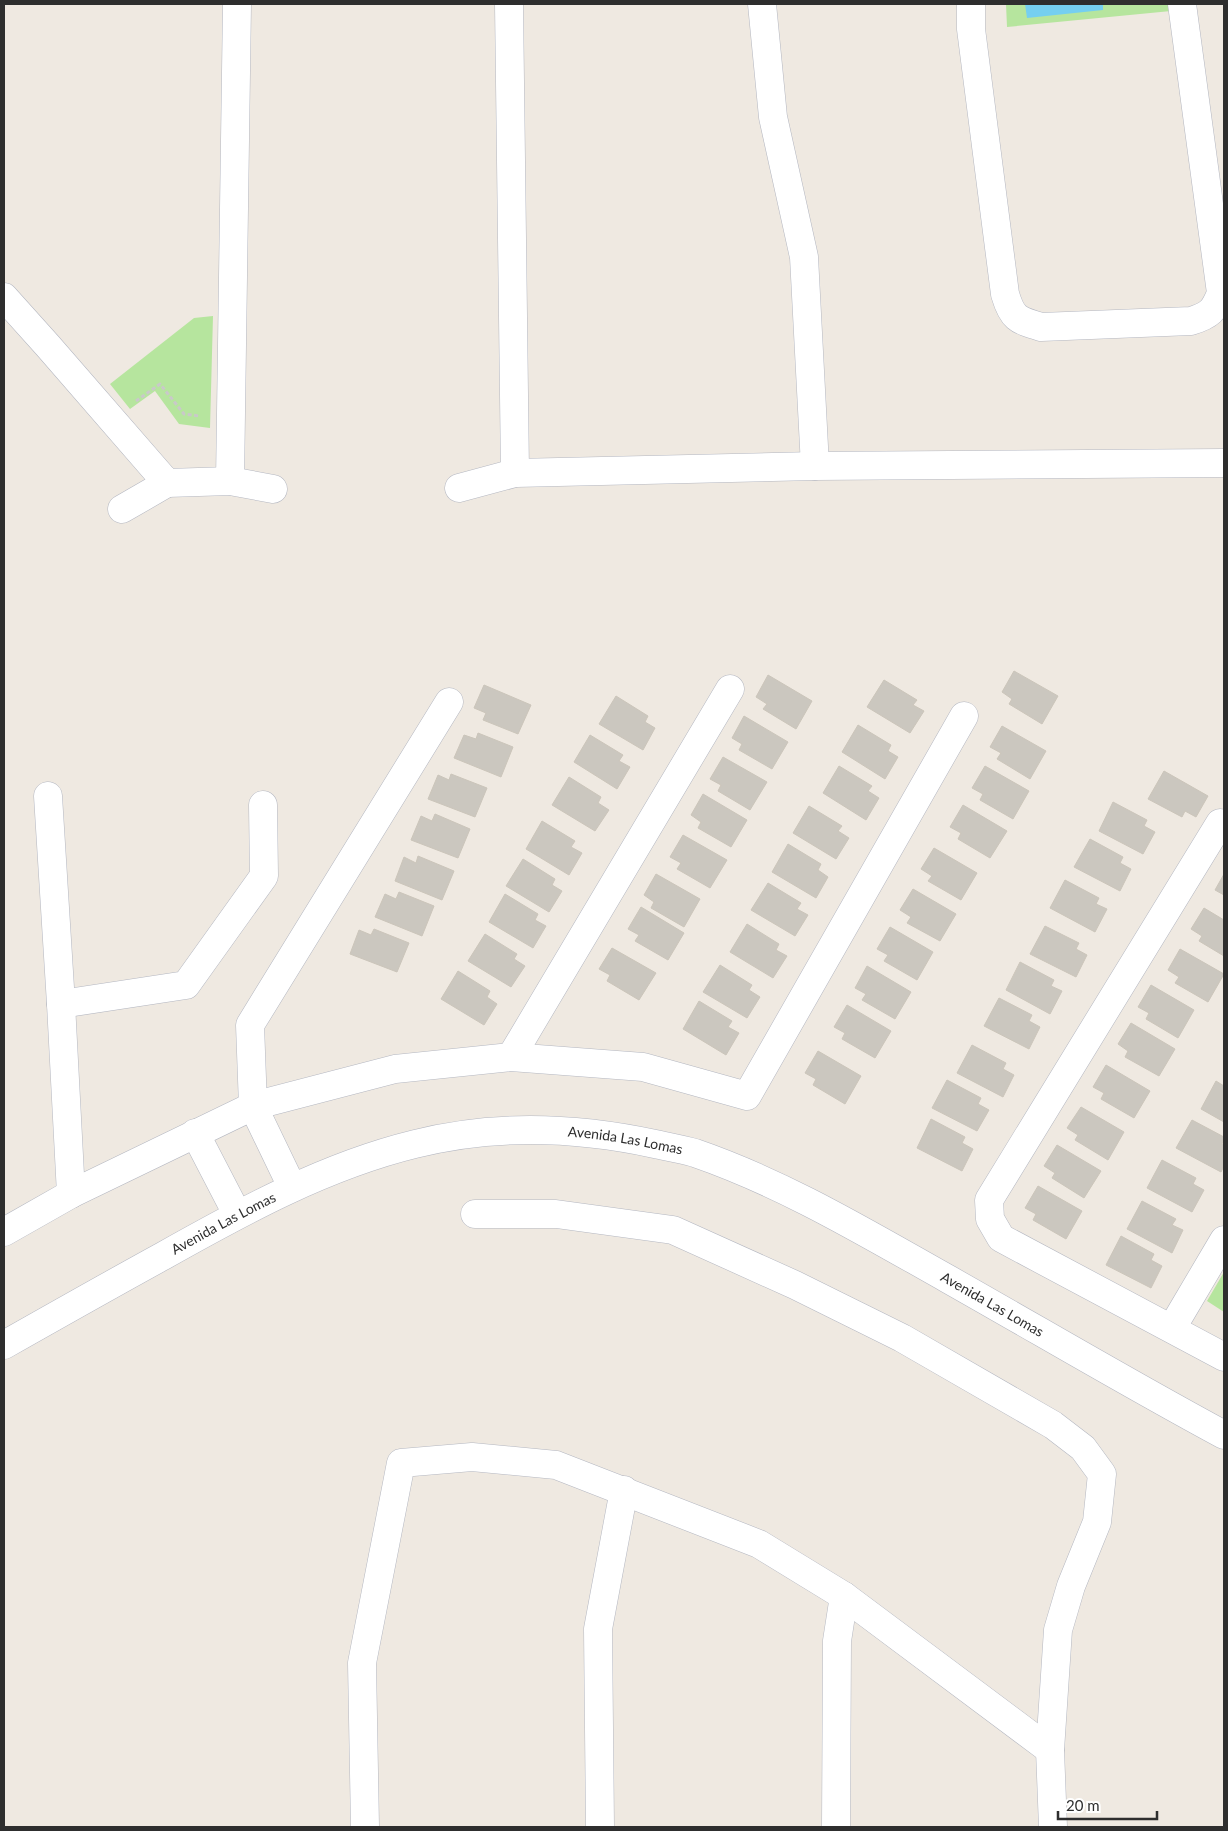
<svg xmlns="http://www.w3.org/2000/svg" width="1228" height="1831" font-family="Lato,sans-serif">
	<rect width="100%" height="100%" fill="#efe9e1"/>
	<path fill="#b6e59e" d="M1006 4H1170L1171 11 1007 27Z
		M213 316 210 428 179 424 155 391 130 409 110 384 194 318Z
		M1224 1272V1312L1207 1301Z"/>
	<path fill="#75cff0" d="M1025 4H1103V10L1027 18Z"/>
	<path fill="#cbc7bf" stroke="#cbc5ba" d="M1014 671 1058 696 1042 724 1009 704 1012 699 1002 692Z
		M768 675 812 701 796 729 763 709 767 704 756 697Z
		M884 680 917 700 913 705 924 711 910 733 867 707Z
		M484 685 531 705 518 734 483 720 486 713 474 708Z
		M616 696 648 716 645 722 655 728 643 750 599 724Z
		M744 716 788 742 772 769 739 750 742 744 732 738Z
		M858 725 891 745 888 751 898 757 885 779 842 752Z
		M1002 726 1046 751 1030 779 997 759 1001 753 990 747Z
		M478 733 513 747 501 777 454 758 464 735 476 739Z
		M590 735 623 755 619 761 630 767 617 789 574 762Z
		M723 757 767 782 750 810 718 791 721 785 710 779Z
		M839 766 872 786 868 791 879 798 866 820 823 793Z
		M985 766 1029 791 1013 819 980 800 983 794 972 788Z
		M1164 771 1208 796 1196 817 1185 811 1182 817 1148 799Z
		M451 774 487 788 475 817 428 799 438 775 449 780Z
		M569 777 601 797 598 803 609 810 595 831 552 805Z
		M703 794 747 820 731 847 698 828 701 822 691 815Z
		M1113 802 1147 820 1144 826 1155 832 1143 854 1099 831Z
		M963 805 1007 831 990 858 958 839 961 833 950 827Z
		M809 806 842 826 838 831 849 838 836 859 793 833Z
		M435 814 470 829 458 858 411 840 421 816 432 821Z
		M542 821 575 841 571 847 582 853 569 875 526 849Z
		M683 835 727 860 710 888 677 869 681 863 670 857Z
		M1090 839 1123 857 1120 863 1131 869 1120 891 1074 867Z
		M788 844 821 864 818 870 828 877 816 898 772 872Z
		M934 848 977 873 961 900 928 881 932 876 921 869Z
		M418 856 454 871 442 900 395 881 404 857 416 863Z
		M523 859 555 879 552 885 562 891 549 912 506 886Z
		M656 874 700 899 684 927 651 908 654 902 644 895Z
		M1224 874V895L1215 890Z
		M1065 880 1099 898 1096 904 1107 909 1095 932 1050 908Z
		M768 883 801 903 797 909 808 915 795 936 751 910Z
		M913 889 956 914 940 941 907 923 911 917 900 910Z
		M399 892 434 906 422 936 375 917 385 894 396 899Z
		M505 894 538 914 535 920 546 926 533 948 489 922Z
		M641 907 684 933 668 960 635 941 639 935 628 929Z
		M1204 908 1224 920V956L1199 941 1202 936 1191 929Z
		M747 924 779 944 776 950 787 956 773 978 730 952Z
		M1045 926 1079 943 1076 949 1087 955 1076 977 1030 954Z
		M890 927 933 952 917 980 884 961 888 955 877 949Z
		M374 929 409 943 397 972 350 954 359 930 371 935Z
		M485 934 517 954 514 959 525 966 511 987 468 961Z
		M612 948 656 973 639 1000 607 981 610 975 599 969Z
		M1180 949 1224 974 1208 1002 1175 983 1179 977 1168 970Z
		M1020 962 1054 980 1051 986 1062 991 1050 1014 1006 990Z
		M720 965 752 985 749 990 760 997 747 1018 703 992Z
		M867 966 911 992 895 1019 862 1000 866 994 855 988Z
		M458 971 490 991 487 997 497 1004 484 1025 441 999Z
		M1151 985 1194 1010 1178 1038 1146 1019 1149 1013 1138 1007Z
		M999 998 1032 1015 1029 1021 1040 1027 1029 1049 984 1026Z
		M699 1001 732 1021 728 1027 739 1033 726 1055 683 1029Z
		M847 1005 891 1031 875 1058 842 1039 845 1033 834 1027Z
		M1131 1023 1175 1049 1159 1076 1125 1057 1128 1051 1118 1044Z
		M972 1045 1006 1063 1003 1069 1014 1075 1003 1097 957 1073Z
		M818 1051 861 1076 845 1104 813 1085 816 1079 805 1073Z
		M1106 1065 1150 1091 1134 1118 1101 1099 1104 1093 1093 1087Z
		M947 1080 981 1098 978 1104 989 1110 977 1131 932 1108Z
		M1216 1081 1224 1086V1122L1201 1109Z
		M1081 1107 1124 1132 1108 1160 1075 1140 1078 1135 1067 1128Z
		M931 1119 965 1137 962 1143 973 1149 962 1171 917 1148Z
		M1192 1120 1224 1137 1222 1144 1224 1145V1166L1221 1172 1176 1148Z
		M1057 1145 1101 1171 1084 1198 1052 1178 1055 1173 1044 1166Z
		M1162 1160 1196 1178 1193 1184 1204 1190 1192 1212 1147 1188Z
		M1038 1186 1082 1211 1066 1239 1033 1220 1036 1214 1025 1208Z
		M1142 1201 1176 1219 1172 1225 1183 1230 1172 1253 1127 1229Z
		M1121 1236 1154 1254 1151 1260 1162 1266 1151 1288 1106 1265Z"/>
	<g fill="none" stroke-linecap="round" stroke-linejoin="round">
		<g stroke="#b4b7c1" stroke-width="29">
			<g id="minor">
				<path d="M509 4 515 473"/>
				<path d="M762 4 773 117 804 257 815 466"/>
				<path d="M971 4V29L1005 294C1012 318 1017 320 1041 327L1191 321C1210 315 1214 311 1221 293L1182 4"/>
				<path d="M4 297 48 346 167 483 230 481 273 489"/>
				<path d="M230 481 237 4"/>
				<path d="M459 488 515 473 815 466 1224 463"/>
				<path d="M122 509 167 483"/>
				<path d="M48 796 61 1004 71 1194"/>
				<path d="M1220 823 989 1200 990 1219 1001 1238 1224 1357"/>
				<path d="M61 1004 186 985 264 876 263 805"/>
				<path d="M511 1057 730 689"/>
				<path d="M195 1133 237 1214"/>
				<path d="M292 1187 253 1106 250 1025 449 702"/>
				<path d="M475 1214H556L673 1230 795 1285 902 1338 1053 1425 1083 1448 1102 1474 1097 1522 1071 1586 1058 1630 1050 1750 1053 1827"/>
				<path d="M4 1232 71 1194 253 1106 395 1069 511 1057 643 1067 747 1096 964 716"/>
				<path d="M1172 1328 1224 1240"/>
				<path id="s1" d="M4 1345C57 1315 110 1285 163 1256 243 1211 325 1166 415 1144 494 1124 576 1127 655 1144 669 1147 682 1149 695 1153 785 1184 866 1233 948 1279 1040 1331 1131 1385 1224 1435"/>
				<path d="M365 1827 362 1663 401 1463 472 1457 556 1465 759 1544 844 1596 1050 1750"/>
				<path d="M600 1827 598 1629 624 1490"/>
				<path d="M836 1827 837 1641 844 1596"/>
			</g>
		</g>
		<path stroke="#c9c9c9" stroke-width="3" stroke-dasharray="4 2.5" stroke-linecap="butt" d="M136 401 160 384 184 414 199 416"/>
		<use href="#minor" stroke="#fff" stroke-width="28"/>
	</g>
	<g text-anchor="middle" stroke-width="4.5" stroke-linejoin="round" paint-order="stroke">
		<g font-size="14" fill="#2e2e2e" stroke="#fff">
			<text dy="5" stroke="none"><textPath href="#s1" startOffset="671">Avenida Las Lomas</textPath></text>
			<text dy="5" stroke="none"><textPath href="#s1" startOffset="251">Avenida Las Lomas</textPath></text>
			<text dy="5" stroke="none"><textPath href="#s1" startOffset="1076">Avenida Las Lomas</textPath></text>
		</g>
	</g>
	<rect width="1228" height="1831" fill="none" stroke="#2e2e2e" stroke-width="10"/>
	<path d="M1058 1811v8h99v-8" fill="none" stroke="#2e2e2e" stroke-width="2.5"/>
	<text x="1066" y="1811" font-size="15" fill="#2e2e2e" stroke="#ffffff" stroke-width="4" paint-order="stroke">20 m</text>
</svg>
